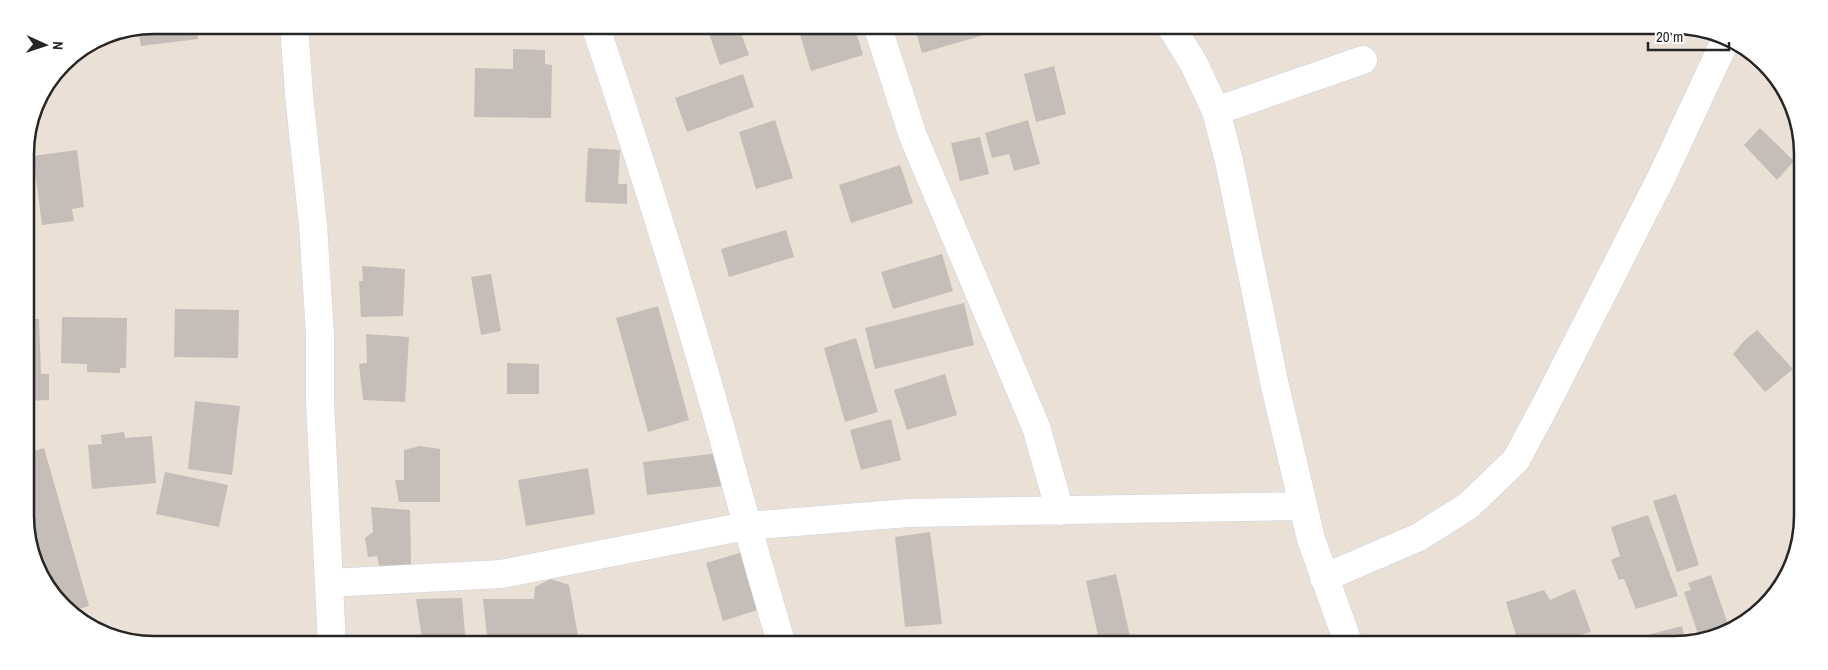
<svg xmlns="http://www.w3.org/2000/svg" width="1828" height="670" font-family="'Archivo Narrow',sans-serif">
	<rect width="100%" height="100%" fill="#ebe0d6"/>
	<path fill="#c5bdb7" d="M154 25H196L198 39 141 46 138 28Z
		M706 25H738L749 55 720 65Z
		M797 25H854L863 55 811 71Z
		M914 25H985L987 34 922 53Z
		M1056 25H1077L1060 33Z
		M513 49 545 50V64L552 65 551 118 474 117 475 68 513 69Z
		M1054 66 1066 114 1036 122 1024 74Z
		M743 74 754 107 687 132 675 98Z
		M775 120 793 178 756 189 739 132Z
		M1028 120 1040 164 1014 171 1009 154 992 158 985 133Z
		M1760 128 1794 161 1777 180 1744 145Z
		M980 137 989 174 960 181 951 143Z
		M588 148 620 150 618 184H627V204L585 202Z
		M77 150 84 207 72 209 74 221 42 225 33 156Z
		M900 165 913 203 851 223 839 185Z
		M786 230 794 257 729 277 721 249Z
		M942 254 953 291 893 309 881 272Z
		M362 266 405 269 403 316 361 317 359 281H363Z
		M491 274 501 331 481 335 471 277Z
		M964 303 974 345 875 369 865 328Z
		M658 306 689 420 648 432 616 318Z
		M175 309 239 310 238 358 174 357Z
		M62 317 127 318 126 368H120V373L87 372V364L61 363Z
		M26 319H39L41 374H49V400L27 401Z
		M1757 330 1793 369 1765 392 1733 354 1745 340Z
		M366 334 409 337 405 402 363 400 359 364 367 363Z
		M856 338 878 412 845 422 824 348Z
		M507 363 539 364V394H507Z
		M945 374 957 415 907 430 894 390Z
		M195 401 240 406 232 475 188 469Z
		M891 419 901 460 861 470 850 430Z
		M124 432 125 438 152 436 156 483 92 489 88 445 102 444 101 435Z
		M420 446 440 449V502H399L395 480H404V450Z
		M44 448 89 606 72 611 57 601 30 546 27 537V453Z
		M719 453 723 486 647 495 643 462Z
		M588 468 595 514 526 526 518 480Z
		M165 472 228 485 219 527 156 514Z
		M1676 494 1699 565 1677 572 1653 501Z
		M371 507 410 510 411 566 380 570 377 556 368 557 365 538 373 532Z
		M1648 515 1678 596 1636 609 1624 579 1619 580 1611 560 1620 556 1611 527Z
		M930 532 942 624 905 627 895 537Z
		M746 551 764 608 723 621 706 563Z
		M1116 574 1132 645H1100L1086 581Z
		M1711 575 1729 627 1699 637 1684 592 1691 590 1688 583Z
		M551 579 569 585 578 636 521 645H488L483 599H534L535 587Z
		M1575 589 1591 632 1547 645H1519L1506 602 1544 590 1550 600Z
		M462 598 466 645H423L416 599Z
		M1682 626 1686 643 1682 645H1622L1621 642Z"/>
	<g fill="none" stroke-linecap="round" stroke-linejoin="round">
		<g stroke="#ccd2e1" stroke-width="29">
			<path id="minor" d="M294 25 299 95 313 225 320 334V401L332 645
				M595 25C640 158 682 291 720 426 740 500 760 572 782 645
				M877 25 913 136 1036 427 1060 511
				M1170 25 1194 64 1216 111 1229 161 1275 386 1311 539 1349 645
				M1216 111 1363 60
				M1324 578 1419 537 1468 506 1516 460 1545 406 1662 176 1726 39
				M329 583 501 574 746 526 908 513 1303 506"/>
		</g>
		<use href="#minor" stroke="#fff" stroke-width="28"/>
	</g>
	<path d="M0 0H1828V670H0ZM154 34H1674A120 120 0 0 1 1794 154V516A120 120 0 0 1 1674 636H154A120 120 0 0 1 34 516V154A120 120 0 0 1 154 34Z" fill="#fff" fill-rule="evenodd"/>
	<path fill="none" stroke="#262626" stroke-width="2.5" d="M154 34H1674A120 120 0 0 1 1794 154V516A120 120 0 0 1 1674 636H154A120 120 0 0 1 34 516V154A120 120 0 0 1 154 34Z"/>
	<g transform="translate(45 45) rotate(93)" stroke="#ffffff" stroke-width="4" paint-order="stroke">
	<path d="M0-4L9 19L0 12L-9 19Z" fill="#262626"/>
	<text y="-8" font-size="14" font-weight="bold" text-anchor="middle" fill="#262626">N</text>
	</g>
	<path d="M1648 42v8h81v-8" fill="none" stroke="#262626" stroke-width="2.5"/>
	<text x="1656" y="42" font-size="15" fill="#262626" stroke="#ffffff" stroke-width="4" paint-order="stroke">20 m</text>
</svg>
